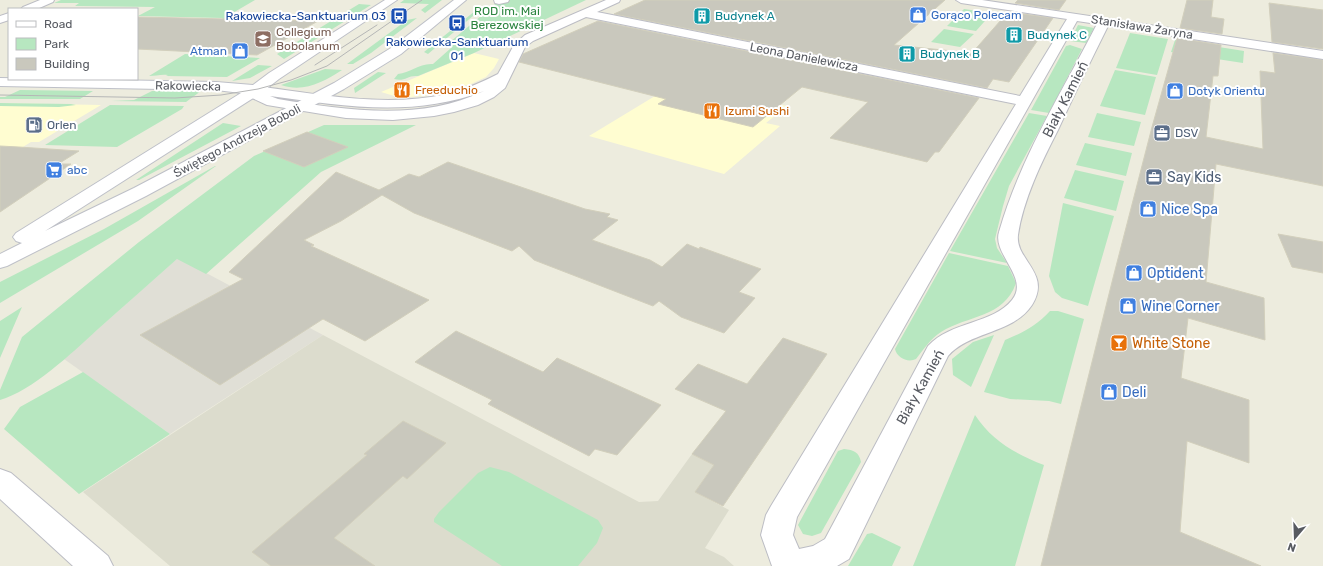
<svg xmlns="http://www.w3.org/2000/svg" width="1323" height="566" font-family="Rubik,sans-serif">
	<rect width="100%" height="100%" fill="#edecde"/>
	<path fill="#fffdd1" d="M474 53 499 59 494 68 486 77 471 84 429 95 401 98 381 92Z
		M655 96 764 101 787 106 766 123 780 126 724 174 589 136Z
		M0 103 101 105 39 142H31L0 161Z"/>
	<path fill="#e0dfd6" d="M178 258 323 335 170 434 64 359Z"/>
	<path fill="#dcdccd" d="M323 335 639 502 658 501 692 454 714 465 695 492 729 510 705 548 724 557 734 566H170L83 492Z"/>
	<path fill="#b7e7c0" d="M61 0H255L231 14 252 15 257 17 246 24 201 32 223 18 138 16 155 7 75 6 79 3H54Z
		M404 0H442L425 13 421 10 429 4 400 3Z
		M500 0H586L474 53 418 76C407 75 405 82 394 79L398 74C410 73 419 63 433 64L451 48 444 47Z
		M359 4 371 5 284 59 277 54Z
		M480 7V10L428 54 424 52Z
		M964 9 992 13 976 31 947 26Z
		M417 18 371 53 353 64H347L407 20Z
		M1078 25 1094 28 1086 43 1070 41Z
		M944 29 974 34 960 47 931 42Z
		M1130 33 1168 39 1157 75 1116 68Z
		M1175 40 1244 51 1243 63 1171 52Z
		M1070 45 1082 49 1049 113 1031 110 1066 46Z
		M185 54 260 58 227 77 166 76 168 75C161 74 156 76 149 76Z
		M258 65 272 66 250 78 232 81Z
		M325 69 342 70C323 82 304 93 281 85Z
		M1115 70 1156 77 1145 115 1100 106Z
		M378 72 386 73 355 93 354 88Z
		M20 90 93 91 80 99H92H0V97H5Z
		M152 91H201L186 102 111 101 134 100Z
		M0 103 71 104 76 105 59 107 0 106Z
		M110 105 184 106 182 109 117 147 45 145Z
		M1029 113 1047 116 1009 186 1003 206 995 239 997 248 1007 263 950 251Z
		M1097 113 1141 122 1134 146 1088 137Z
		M223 123 241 126 139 180H136Z
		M324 125H416L321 172 206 274 177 259C151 282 124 306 97 330 72 353 32 391 0 400V390L22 337 139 242 254 156Z
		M1085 143 1132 153 1126 176 1076 165Z
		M215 166H216L138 221 0 303V282L104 229Z
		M1075 170 1124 181 1116 211 1064 198Z
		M1063 203 1114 216 1088 306 1062 298 1055 292 1049 276Z
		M949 253 1008 266 1016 283C1004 318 968 315 941 332 930 339 924 349 916 359 908 363 897 358 895 349Z
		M22 307 0 358V321Z
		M1050 311H1058L1084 319 1061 404 1049 401 1010 399 984 392 1005 340C1024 332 1036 326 1050 311Z
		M994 335 971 387 953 375 952 359 973 342Z
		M83 372 170 434 79 494 4 429 20 407Z
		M975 415C992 441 1016 454 1044 465L1015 566H913Z
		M844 449C854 450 859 452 861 462L821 533 812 536 803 534 798 525 838 451Z
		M490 467 509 472 598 520 603 528 597 543 578 566H502L434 522V519L439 512 478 473Z
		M872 533 901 547 892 566H848L867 534Z"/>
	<path fill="#c9c8bd" stroke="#d2cfbc" d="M645 0H945L894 45 972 53 1008 12 1053 18 1009 82 993 79 987 88 614 14Z
		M1018 0H1066L1059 10 1015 3Z
		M1187 0H1213L1211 17 1224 19 1222 34 1180 28Z
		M1269 3 1323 10V49L1272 42Z
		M137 17 318 21 257 55 137 49Z
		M598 21 979 98 939 152H935L927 162 830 138 868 102 802 87 753 127 658 104 666 99 519 62 523 54Z
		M1177 38 1221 45 1218 76H1213L1206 137 1263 149 1260 71 1275 73 1273 53 1323 60V186L1216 164 1206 282 1264 298 1265 340 1188 318 1181 378 1249 400V463L1187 441 1180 532 1261 566H1041L1113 278 1152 127Z
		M307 132 348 147 304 167 263 151Z
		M0 146 19 147 79 151 58 164H71L0 212Z
		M448 162 585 209 610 214 607 217 618 220 592 240 650 260 662 267 687 244 699 249 700 247 761 269 739 292 755 298 724 333 681 317 659 301 653 306 534 260 519 246 512 251 414 213 382 195 341 221 304 240 314 245 311 246 429 300 365 341 323 319 220 385 140 335 243 279 229 272 336 172 379 190 409 174 419 177Z
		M1278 234 1323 242V273L1292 267Z
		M456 331 543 372 557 358 661 405 617 455 595 449 589 456 488 404 492 400 415 362Z
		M783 338 827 354 723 506 695 492 714 465 692 454 726 411 675 389 698 364 747 384Z
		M403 421 446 443 407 479 403 476 334 538 375 566H271L252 552 367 455 364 454Z"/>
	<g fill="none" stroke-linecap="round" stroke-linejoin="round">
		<g stroke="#bcbdc4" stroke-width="2">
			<path id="street" d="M40 0H54L53 2 37 9H21L23 7Z
				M494 0H509L508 2 499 4 495 3Z
				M606 0H620L619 2 597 12 1020 96 1067 19 961 3 956 0H982L1323 51V59L1108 26C1091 60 1074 95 1058 130 1042 161 1023 200 1018 235 1015 260 1052 273 1032 305 1013 334 970 331 948 356L849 559 837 566H772L761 535 766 515 771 506 1016 104 586 17 533 41 525 47 505 88 494 97 478 105 454 112 434 116 393 120 346 118 267 105 252 98 249 90 251 87 256 86C318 94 385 108 447 94 465 90 482 82 498 74L514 45 525 35ZM1077 21 1097 24C1062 92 1020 158 999 232 992 254 1030 278 1012 300 993 324 951 321 928 346L825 539 813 546 799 549 793 535 797 517ZM484 91C420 122 345 110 278 99L270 96C342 106 414 118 484 91Z
				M9 13V20L0 23V16Z
				M0 469 11 473 108 556 113 566H73L0 499Z"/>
		</g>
		<g stroke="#bec0c8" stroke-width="2">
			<path id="secondary" d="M385 0H397L279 79 261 93 45 231 134 188 334 83 391 48 454 0H466L401 54 344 89 146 196 7 266 0 268V254L22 243 16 241 13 237 16 233 241 93 216 90 0 86V78L216 82 253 85 269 73Z"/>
		</g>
		<use href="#street" fill="#fff" fill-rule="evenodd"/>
		<use href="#secondary" fill="#fff" fill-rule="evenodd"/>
		<path stroke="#b5b6b6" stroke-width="1" d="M315 65 377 25
			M0 95 175 98 221 95 258 89 291 80 327 66 422 0"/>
	</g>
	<defs>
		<g id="shop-square" transform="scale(0.9)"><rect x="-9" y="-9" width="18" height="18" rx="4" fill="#3f7fe0" stroke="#fff"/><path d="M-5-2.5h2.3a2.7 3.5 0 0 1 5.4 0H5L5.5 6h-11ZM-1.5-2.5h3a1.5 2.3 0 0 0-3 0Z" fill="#fff"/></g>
		<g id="bus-square" transform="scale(0.9)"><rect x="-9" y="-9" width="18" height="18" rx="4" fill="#1a4fb4" stroke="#fff"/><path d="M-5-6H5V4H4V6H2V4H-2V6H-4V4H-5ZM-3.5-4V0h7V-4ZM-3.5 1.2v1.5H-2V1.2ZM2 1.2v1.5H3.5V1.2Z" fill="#fff"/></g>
		<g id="building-square" transform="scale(0.9)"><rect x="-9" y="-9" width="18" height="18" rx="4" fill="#0f9aa8" stroke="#fff"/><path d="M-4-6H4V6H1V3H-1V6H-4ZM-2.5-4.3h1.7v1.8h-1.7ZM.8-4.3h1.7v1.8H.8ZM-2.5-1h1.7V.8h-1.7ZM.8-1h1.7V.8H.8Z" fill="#fff"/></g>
		<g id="university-square" transform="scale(0.9)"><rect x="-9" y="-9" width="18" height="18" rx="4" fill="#8d6e63" stroke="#fff"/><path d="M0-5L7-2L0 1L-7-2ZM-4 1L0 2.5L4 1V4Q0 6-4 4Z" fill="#fff"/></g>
		<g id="restaurant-square" transform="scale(0.9)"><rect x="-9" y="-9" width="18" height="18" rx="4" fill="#e8710a" stroke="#fff"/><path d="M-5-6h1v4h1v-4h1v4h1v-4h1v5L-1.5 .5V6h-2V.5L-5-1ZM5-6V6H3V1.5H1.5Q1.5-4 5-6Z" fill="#fff"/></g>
		<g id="fuel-square" transform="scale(0.9)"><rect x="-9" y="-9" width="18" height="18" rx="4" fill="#5c6f8a" stroke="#fff"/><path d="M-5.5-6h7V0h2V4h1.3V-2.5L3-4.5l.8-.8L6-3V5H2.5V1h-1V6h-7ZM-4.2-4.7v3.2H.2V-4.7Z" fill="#fff"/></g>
		<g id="office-square" transform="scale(0.9)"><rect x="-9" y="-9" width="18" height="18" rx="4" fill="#5c6f8a" stroke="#fff"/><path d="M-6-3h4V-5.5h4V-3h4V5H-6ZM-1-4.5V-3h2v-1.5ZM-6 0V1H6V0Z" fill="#fff"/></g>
		<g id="supermarket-square" transform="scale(0.9)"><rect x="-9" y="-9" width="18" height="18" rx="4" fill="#3f7fe0" stroke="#fff"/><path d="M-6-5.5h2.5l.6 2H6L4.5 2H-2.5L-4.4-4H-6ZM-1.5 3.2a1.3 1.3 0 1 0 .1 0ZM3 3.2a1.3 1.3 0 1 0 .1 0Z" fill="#fff"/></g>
		<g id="bar-square" transform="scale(0.9)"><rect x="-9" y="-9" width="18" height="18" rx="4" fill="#e8710a" stroke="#fff"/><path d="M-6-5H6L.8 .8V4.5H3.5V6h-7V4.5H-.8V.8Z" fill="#fff"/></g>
	</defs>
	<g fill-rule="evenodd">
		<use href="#shop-square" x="918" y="15"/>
		<use href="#bus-square" x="399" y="16"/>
		<use href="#building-square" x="702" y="16"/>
		<use href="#bus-square" x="457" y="23"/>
		<use href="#building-square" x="1014" y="35"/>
		<use href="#university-square" x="263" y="39"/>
		<use href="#shop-square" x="240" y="51"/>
		<use href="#building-square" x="907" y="54"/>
		<use href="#restaurant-square" x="402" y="90"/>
		<use href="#shop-square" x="1175" y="91"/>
		<use href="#restaurant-square" x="712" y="111"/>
		<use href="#fuel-square" x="34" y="125"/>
		<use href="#office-square" x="1162" y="133"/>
		<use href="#supermarket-square" x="54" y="170"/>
		<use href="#office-square" x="1154" y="177"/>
		<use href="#shop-square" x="1148" y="209"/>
		<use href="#shop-square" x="1134" y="273"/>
		<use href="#shop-square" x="1128" y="306"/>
		<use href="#bar-square" x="1119" y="343"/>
		<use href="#shop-square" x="1109" y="392"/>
	</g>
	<g text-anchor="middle" stroke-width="4" stroke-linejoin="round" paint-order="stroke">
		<g font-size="12" fill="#2c8540" stroke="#fff">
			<text x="507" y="15">ROD im. Mai<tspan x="507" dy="14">Berezowskiej</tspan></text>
		</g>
		<g font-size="12" fill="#366cbe" stroke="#fff" text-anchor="start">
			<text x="931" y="19">Gorąco Polecam</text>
			<text x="227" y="55" text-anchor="end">Atman</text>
			<text x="1188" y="95">Dotyk Orientu</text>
			<text x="67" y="174">abc</text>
		</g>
		<g font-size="12" fill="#164399" stroke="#fff" text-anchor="end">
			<text x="386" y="20">Rakowiecka-Sanktuarium 03</text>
			<text x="457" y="46" text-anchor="middle">Rakowiecka-Sanktuarium<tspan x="457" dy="14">01</tspan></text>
		</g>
		<g font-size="12" fill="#0d838f" stroke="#fff" text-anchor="start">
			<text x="715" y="20">Budynek A</text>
			<text x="1027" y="39">Budynek C</text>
			<text x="920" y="58">Budynek B</text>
		</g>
		<g font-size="12" fill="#575a61" stroke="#fff">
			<text transform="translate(1142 27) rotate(9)" y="4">Stanisława Żaryna</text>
			<text transform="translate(804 57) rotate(11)" y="4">Leona Danielewicza</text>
			<text transform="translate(188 86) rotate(1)" y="4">Rakowiecka</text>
			<text transform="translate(237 141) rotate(-28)" y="4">Świętego Andrzeja Boboli</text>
		</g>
		<g font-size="12" fill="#785e54" stroke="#fff" text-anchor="start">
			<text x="276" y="36">Collegium<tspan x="276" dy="14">Bobolanum</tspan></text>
		</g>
		<g font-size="12" fill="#c56008" stroke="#fff" text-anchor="start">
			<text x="415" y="94">Freeduchio</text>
			<text x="725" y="115">Izumi Sushi</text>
		</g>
		<g font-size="12" fill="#4e5e75" stroke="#fff" text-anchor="start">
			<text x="47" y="129">Orlen</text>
			<text x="1175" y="137">DSV</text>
		</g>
		<g font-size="14" fill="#575a61" stroke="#fff">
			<text transform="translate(1065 99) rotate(-63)" y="5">Biały Kamień</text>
			<text transform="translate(920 387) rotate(-61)" y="5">Biały Kamień</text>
		</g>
		<g font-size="14" fill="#4e5e75" stroke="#fff" text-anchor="start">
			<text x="1167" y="182">Say Kids</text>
		</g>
		<g font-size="14" fill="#366cbe" stroke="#fff" text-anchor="start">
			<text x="1161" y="214">Nice Spa</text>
			<text x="1147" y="278">Optident</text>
			<text x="1141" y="311">Wine Corner</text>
			<text x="1122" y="397">Deli</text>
		</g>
		<g font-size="14" fill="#c56008" stroke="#fff" text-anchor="start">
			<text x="1132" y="348">White Stone</text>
		</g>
	</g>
	<rect x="8" y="8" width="130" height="72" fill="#ffffff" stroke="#bcbdc0"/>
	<rect x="16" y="21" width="20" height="6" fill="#ffffff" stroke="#bcbdc0"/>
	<text x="44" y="28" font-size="12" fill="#575a61">Road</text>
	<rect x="16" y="38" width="20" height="12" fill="#b7e7c0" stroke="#bcbdc0"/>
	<text x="44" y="48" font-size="12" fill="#575a61">Park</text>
	<rect x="16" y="58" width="20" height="12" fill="#c9c8bd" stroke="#bcbdc0"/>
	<text x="44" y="68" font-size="12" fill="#575a61">Building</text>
	<g transform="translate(1295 538) rotate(199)" stroke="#ffffff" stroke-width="3" paint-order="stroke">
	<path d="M0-3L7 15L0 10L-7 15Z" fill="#575a61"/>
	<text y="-6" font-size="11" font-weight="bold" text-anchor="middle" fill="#575a61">N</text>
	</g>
</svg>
